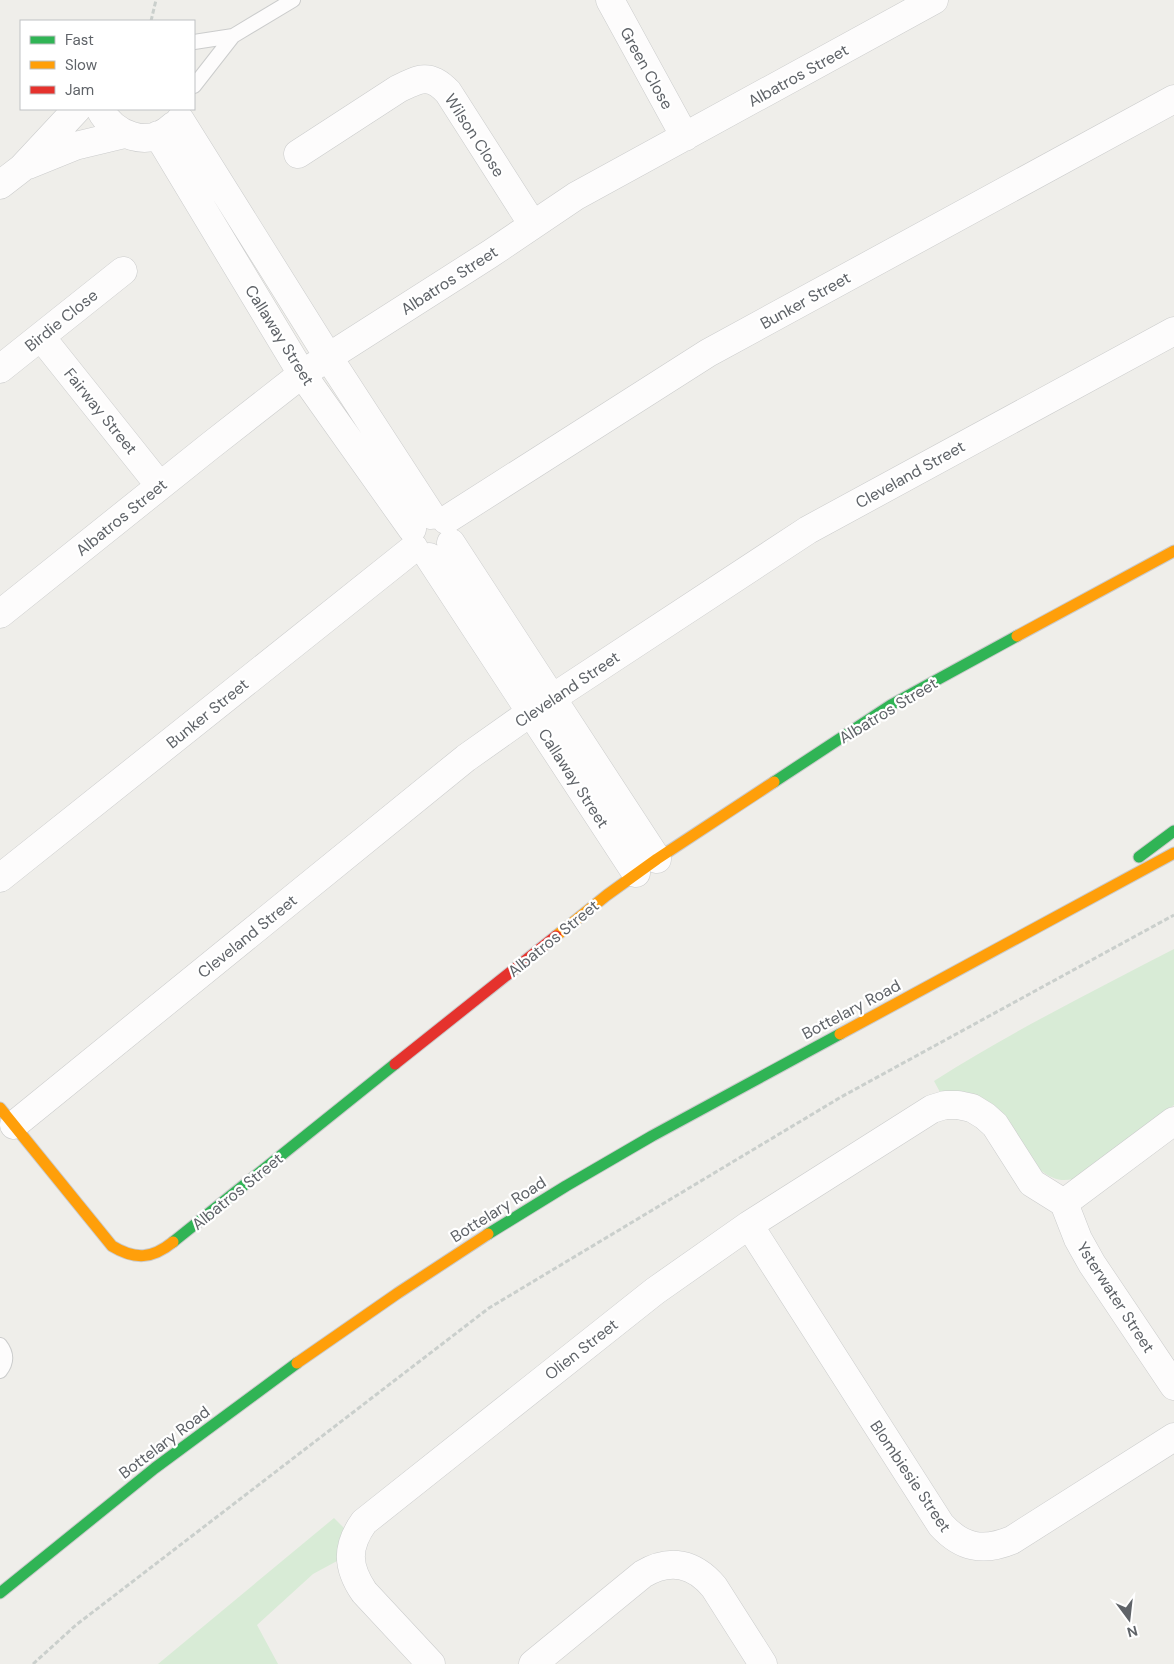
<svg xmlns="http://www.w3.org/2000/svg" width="1174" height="1664" font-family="'DM Sans',sans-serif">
	<rect width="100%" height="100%" fill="#efeeea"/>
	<path fill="#d8ebd6" d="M1174 949V1105L1082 1176C1065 1183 1055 1181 1040 1170L1005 1115 996 1107 941 1094 934 1081C1011 1032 1093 991 1174 949Z
		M334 1518 344 1528 340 1538 337 1561 313 1574 257 1625 278 1664H158Z"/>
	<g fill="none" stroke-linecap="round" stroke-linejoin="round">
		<g stroke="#cbcccc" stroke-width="16">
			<path id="lane" d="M194 42 233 36
				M194 86 233 36 293 0
				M0 1345C7 1354 7 1362 0 1371"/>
		</g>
		<g stroke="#cbcccc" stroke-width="29">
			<path id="street" d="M610 0 685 137
				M100 109C114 136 149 149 173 126
				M180 120 329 358 431 515
				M158 135 302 374 412 529
				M298 154 398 89C420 78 430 73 448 92L533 225
				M28 165 75 146 125 134
				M0 185 22 168 77 109
				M41 337 160 486
				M0 369 123 271
				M446 520 708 353 1174 99
				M451 543 657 859
				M429 557 636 873
				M0 614 210 446 302 374 490 254 576 196 934 0
				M0 878 414 548
				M14 1125 466 758 531 712 808 530 1174 331
				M1064 1203 1174 1121
				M749 1225 941 1525C962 1548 983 1552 1012 1540L1174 1437
				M431 1664 364 1592C347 1567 346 1547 364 1522L655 1291 749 1225 932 1109 945 1105H958L972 1108 985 1116 995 1125 1032 1183 1064 1203 1078 1239 1092 1264 1174 1386
				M533 1664 643 1574C670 1558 694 1563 714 1587L763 1664"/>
		</g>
		<g stroke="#cacacb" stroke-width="13">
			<path id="fast" d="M774 782 891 705 1017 636
				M1139 857 1174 831
				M488 1234 566 1186 652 1136 840 1034
				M173 1242 395 1064
				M0 1593 155 1468 297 1363"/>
		</g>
		<g stroke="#cacacb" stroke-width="13">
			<path id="slow" d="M1017 636 1174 551
				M556 936 607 895 657 859 774 782
				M840 1034 1174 853
				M0 1108 112 1246C135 1260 152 1259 173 1242
				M297 1363 398 1293 488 1234"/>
		</g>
		<g stroke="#cacacb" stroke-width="13">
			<path id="jam" d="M395 1064 556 936"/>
		</g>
		<path stroke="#cacfcc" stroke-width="3" stroke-dasharray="5 2.5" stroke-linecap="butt" d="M151 21 156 0
			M33 1664 76 1625 489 1308 841 1097 1174 915"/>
		<use href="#lane" stroke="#fdfcfc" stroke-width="14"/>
		<use href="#street" stroke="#fdfcfc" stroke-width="28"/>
		<use href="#fast" stroke="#30b455" stroke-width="11"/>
		<use href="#slow" stroke="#ff9f0a" stroke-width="11"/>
		<use href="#jam" stroke="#e5322d" stroke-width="11"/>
	</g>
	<g text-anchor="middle" stroke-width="4.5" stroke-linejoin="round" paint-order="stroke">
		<g font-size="16" fill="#5f6368" stroke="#fff">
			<text transform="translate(647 68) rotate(61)" y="6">Green Close</text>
			<text transform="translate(798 75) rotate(-29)" y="6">Albatros Street</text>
			<text transform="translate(475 135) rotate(57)" y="6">Wilson Close</text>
			<text transform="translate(449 280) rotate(-33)" y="6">Albatros Street</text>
			<text transform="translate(805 300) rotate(-29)" y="6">Bunker Street</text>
			<text transform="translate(61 320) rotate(-39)" y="6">Birdie Close</text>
			<text transform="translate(280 335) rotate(58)" y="6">Callaway Street</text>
			<text transform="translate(101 411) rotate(51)" y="6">Fairway Street</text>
			<text transform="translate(910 474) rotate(-29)" y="6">Cleveland Street</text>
			<text transform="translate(121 517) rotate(-39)" y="6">Albatros Street</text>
			<text transform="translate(567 689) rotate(-34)" y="6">Cleveland Street</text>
			<text transform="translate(888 710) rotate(-31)" y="6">Albatros Street</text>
			<text transform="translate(207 713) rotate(-39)" y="6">Bunker Street</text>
			<text transform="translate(574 778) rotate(57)" y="6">Callaway Street</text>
			<text transform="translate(247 936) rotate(-39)" y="6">Cleveland Street</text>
			<text transform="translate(553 938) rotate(-39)" y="6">Albatros Street</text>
			<text transform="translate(851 1009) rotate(-28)" y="6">Bottelary Road</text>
			<text transform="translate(237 1191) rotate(-39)" y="6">Albatros Street</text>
			<text transform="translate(498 1209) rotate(-32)" y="6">Bottelary Road</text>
			<text transform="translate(1116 1297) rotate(57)" y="6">Ysterwater Street</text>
			<text transform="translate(581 1349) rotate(-38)" y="6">Olien Street</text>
			<text transform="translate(164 1442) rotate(-37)" y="6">Bottelary Road</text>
			<text transform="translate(911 1476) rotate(56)" y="6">Blombiesie Street</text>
		</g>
	</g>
	<rect x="20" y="20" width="175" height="90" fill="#ffffff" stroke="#bfc1c3"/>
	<rect x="30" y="36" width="25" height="8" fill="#30b455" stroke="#bfc1c3"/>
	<text x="65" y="45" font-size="15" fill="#5f6368">Fast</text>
	<rect x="30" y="61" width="25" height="8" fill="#ff9f0a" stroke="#bfc1c3"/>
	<text x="65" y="70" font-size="15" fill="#5f6368">Slow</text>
	<rect x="30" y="86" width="25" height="8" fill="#e5322d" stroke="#bfc1c3"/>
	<text x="65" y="95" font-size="15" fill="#5f6368">Jam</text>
	<g transform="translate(1129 1619) rotate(165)" stroke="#ffffff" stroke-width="4" paint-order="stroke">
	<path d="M0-4L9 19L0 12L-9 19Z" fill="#5f6368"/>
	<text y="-8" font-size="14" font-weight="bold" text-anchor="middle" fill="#5f6368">N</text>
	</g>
</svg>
